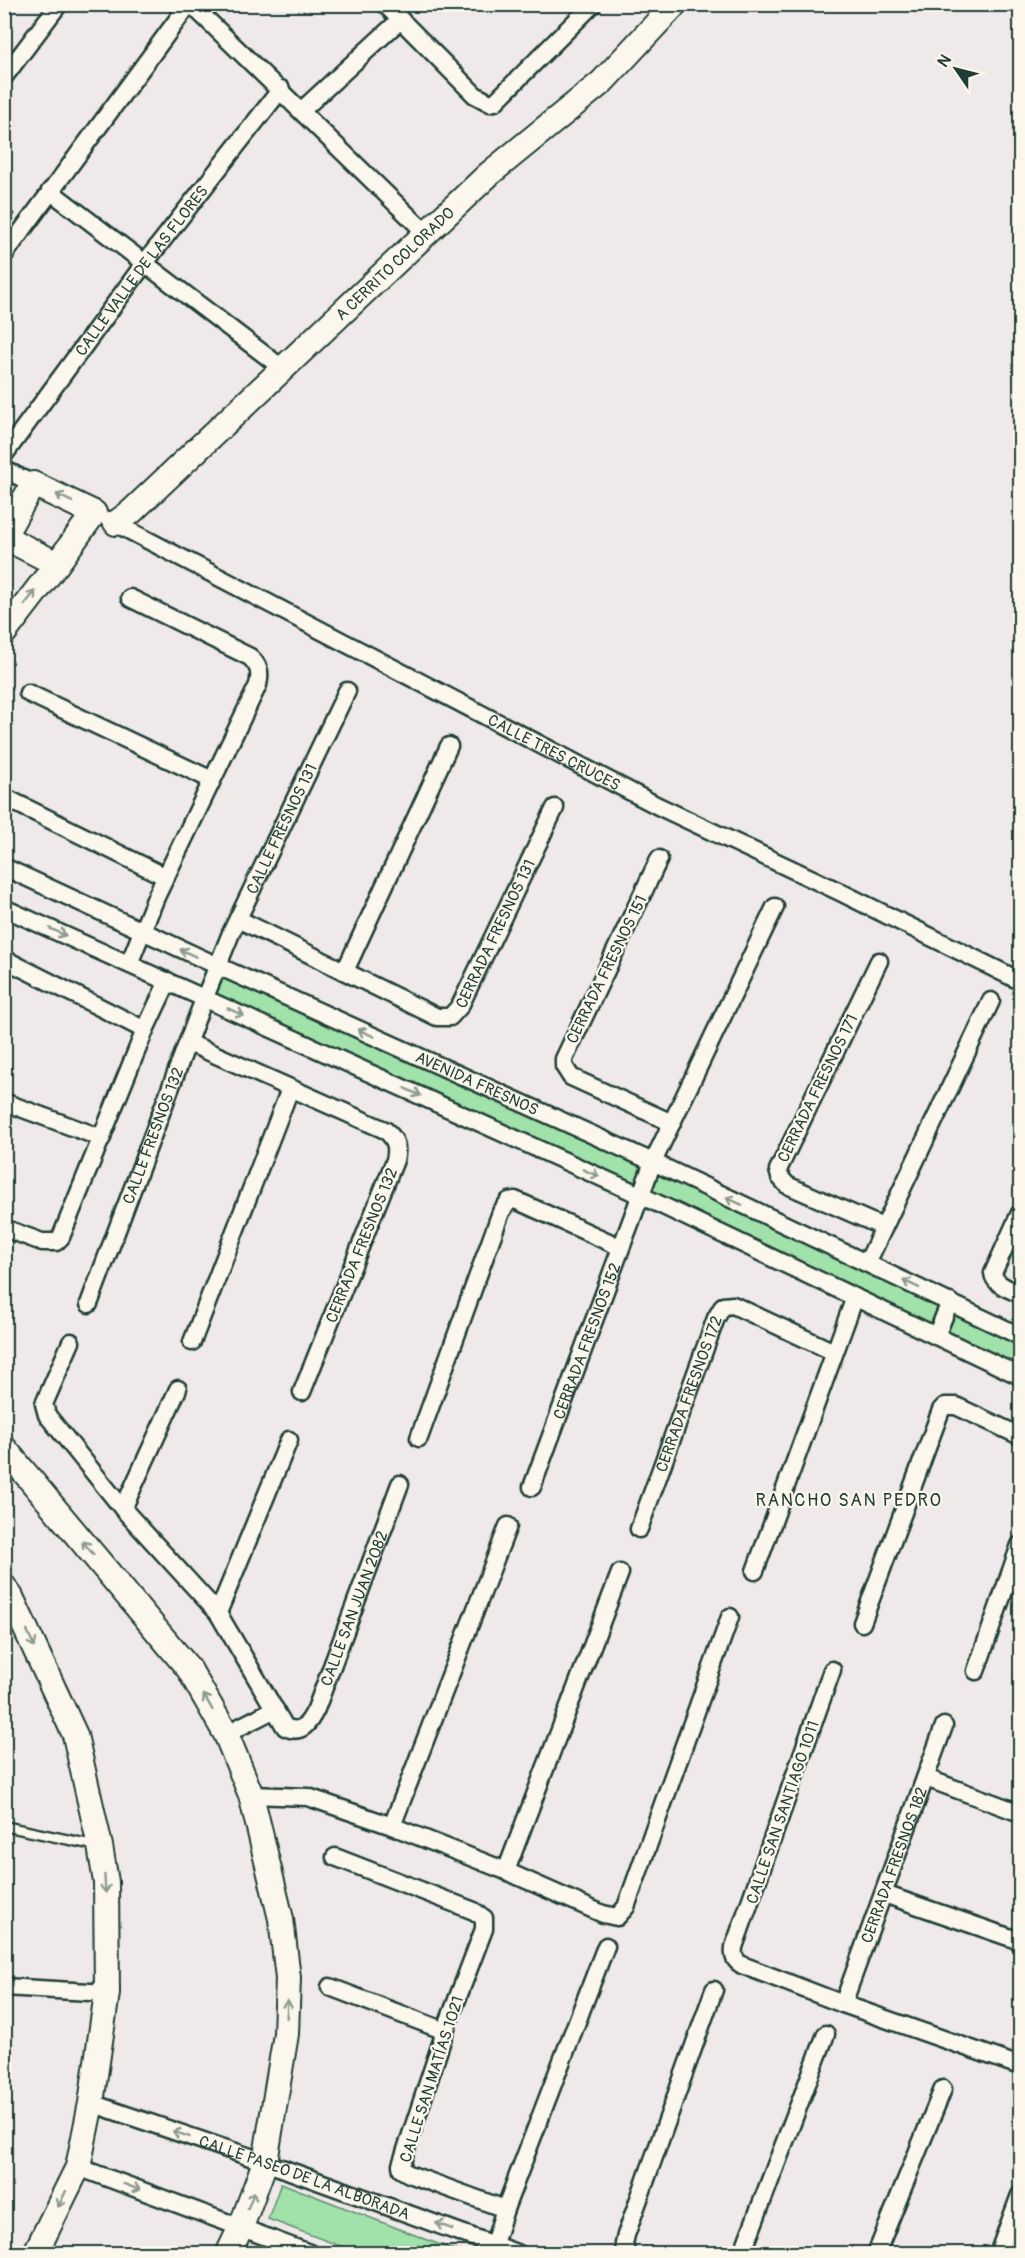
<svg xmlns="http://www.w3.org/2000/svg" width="1025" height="2258" font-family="Pangolin,sans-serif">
	<rect width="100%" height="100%" fill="#efe9ea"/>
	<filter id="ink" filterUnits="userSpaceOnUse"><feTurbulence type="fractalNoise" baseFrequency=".0167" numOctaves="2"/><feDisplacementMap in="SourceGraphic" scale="12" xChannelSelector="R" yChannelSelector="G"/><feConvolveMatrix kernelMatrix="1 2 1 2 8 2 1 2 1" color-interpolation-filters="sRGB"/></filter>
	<g filter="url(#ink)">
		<path fill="#a1e1aa" stroke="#608f6f" stroke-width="1.5" d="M218 966 1020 1336V1376L205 998Z
			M281 2183 438 2244 463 2253H359L268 2219Z"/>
		<path fill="#c0b3e4" stroke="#1f3d34" stroke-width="1.5" d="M4 207 14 214 4 228Z"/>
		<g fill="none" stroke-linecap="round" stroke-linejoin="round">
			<g stroke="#1f3d34" stroke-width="13">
				<path id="lane" d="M4 1826 98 1846"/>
			</g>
			<g stroke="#1f3d34" stroke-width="21">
				<g id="street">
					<path d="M191 4 426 233"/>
					<path d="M385 4 475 95 490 103 495 102 593 4"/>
					<path d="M4 77 59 4"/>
					<path d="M301 111 400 20"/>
					<path d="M50 191 282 368"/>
					<path d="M4 255 189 4"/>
					<path id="s1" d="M4 455 144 264 281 89"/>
					<path d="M4 469 33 484"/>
					<path id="s2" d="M109 520 658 806 838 891 1020 981"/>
					<path d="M28 693 212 780"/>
					<path d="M4 797 166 877"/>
					<path d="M659 859 564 1059V1066L571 1077 672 1123"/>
					<path id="s3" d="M4 867 218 966 653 1162 1020 1336"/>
					<path d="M4 908 640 1195 1020 1376"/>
					<path id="s4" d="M238 919 437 1017H450L460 1006 555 808"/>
					<path d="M4 959 145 1030"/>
					<path d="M879 961 778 1170 780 1177 787 1185 883 1227"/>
					<path d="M129 964 156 897 258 685C261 672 259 666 250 657L130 598"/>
					<path d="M345 971 449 746"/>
					<path d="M189 1043 385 1130C396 1139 398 1147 395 1160L302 1392"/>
					<path d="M4 1102 102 1138"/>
					<path d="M1020 1213 993 1273C994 1285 1010 1289 1020 1294"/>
					<path d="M4 1228 42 1242H56L61 1237 145 1030 168 981"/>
					<path d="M867 1263 991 1001"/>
					<path id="s5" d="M89 1304 199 1012 231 933 347 691"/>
					<path d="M936 1336 950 1302"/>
					<path id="s6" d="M71 1342 44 1404 47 1415 123 1509 218 1613 285 1727C302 1735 309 1723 316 1709L400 1484"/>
					<path d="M192 1342 290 1089"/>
					<path d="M419 1438 501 1212 509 1201 515 1200 522 1203 620 1247"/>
					<path id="s7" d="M532 1487 653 1162 775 907"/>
					<path d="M123 1509 178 1389"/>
					<path id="s8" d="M639 1529 716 1318 723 1306 733 1305 834 1352"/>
					<path d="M755 1571 855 1297"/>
					<path d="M218 1613 289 1440"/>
					<path d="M862 1623 941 1410 945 1406H956L1020 1436"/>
					<path d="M832 1670 734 1947C733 1956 734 1960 742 1965L843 2004 1020 2066"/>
					<path d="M976 1671 1020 1545"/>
					<path d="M226 1734 275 1709"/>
					<path d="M926 1778 1020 1813"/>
					<path d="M251 1795 308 1797 392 1826 506 1871 603 1914 617 1917 626 1907 730 1617"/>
					<path d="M392 1826 508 1526"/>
					<path d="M335 1857 474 1911 484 1918V1929L445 2031 401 2165 402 2170 409 2174 505 2209"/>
					<path d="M506 1871 620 1573"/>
					<path d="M884 1894 1020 1941"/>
					<path d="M4 1987 107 1993"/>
					<path d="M330 1987 445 2031"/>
					<path id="s9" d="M843 2004 944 1726"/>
					<path id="s10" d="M91 2103 265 2162 519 2254"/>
					<path d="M78 2167 312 2254"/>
					<path d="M494 2244 505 2209 606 1946"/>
					<path d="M627 2254 624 2244 626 2235 714 1990"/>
					<path d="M742 2254 826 2034"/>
					<path d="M876 2254 943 2089"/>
					<path d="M998 2254 1020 2195"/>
				</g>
			</g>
			<g stroke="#1f3d34" stroke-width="28">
				<g id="secondary">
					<path id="s11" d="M116 523 131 512 489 174 602 82 675 4"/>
					<path d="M4 536 33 484 94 513 57 564 4 537"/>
					<path d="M4 633 57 564"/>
					<path d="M4 1448 189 1669 226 1734 251 1795 281 1919 288 1978 286 2034 265 2162 241 2227 228 2254"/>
					<path d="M4 1587 11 1597 75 1735 100 1846 106 1882 107 1993 91 2103 78 2167 35 2254"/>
				</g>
			</g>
			<use href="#lane" stroke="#fbf7ec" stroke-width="8"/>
			<use href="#street" stroke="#fbf7ec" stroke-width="16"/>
			<use href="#secondary" stroke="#fbf7ec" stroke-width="24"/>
		</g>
		<defs><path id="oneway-shaft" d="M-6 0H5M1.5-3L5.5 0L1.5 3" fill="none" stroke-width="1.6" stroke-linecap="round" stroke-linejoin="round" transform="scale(1.5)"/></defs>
		<g stroke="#8d9a90">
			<use href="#oneway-shaft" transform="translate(64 498) rotate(-154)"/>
			<use href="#oneway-shaft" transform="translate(30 598) rotate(-52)"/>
			<use href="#oneway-shaft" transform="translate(58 932) rotate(24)"/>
			<use href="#oneway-shaft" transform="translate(188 953) rotate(-155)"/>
			<use href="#oneway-shaft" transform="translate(236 1012) rotate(24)"/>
			<use href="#oneway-shaft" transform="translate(366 1033) rotate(-156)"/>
			<use href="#oneway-shaft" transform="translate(413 1092) rotate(24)"/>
			<use href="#oneway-shaft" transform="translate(591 1173) rotate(24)"/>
			<use href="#oneway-shaft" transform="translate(734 1201) rotate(-155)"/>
			<use href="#oneway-shaft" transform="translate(911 1284) rotate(-155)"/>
			<use href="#oneway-shaft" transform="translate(88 1548) rotate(-130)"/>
			<use href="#oneway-shaft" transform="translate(31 1639) rotate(65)"/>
			<use href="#oneway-shaft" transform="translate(208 1702) rotate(-119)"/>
			<use href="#oneway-shaft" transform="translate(105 1884) rotate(86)"/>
			<use href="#oneway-shaft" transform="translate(287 2009) rotate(-88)"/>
			<use href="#oneway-shaft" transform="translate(181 2134) rotate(-161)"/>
			<use href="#oneway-shaft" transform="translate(132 2187) rotate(20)"/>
			<use href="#oneway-shaft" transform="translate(62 2199) rotate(116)"/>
			<use href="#oneway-shaft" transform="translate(251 2200) rotate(-69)"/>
			<use href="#oneway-shaft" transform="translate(444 2226) rotate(-160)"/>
		</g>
	</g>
	<g text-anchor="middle" stroke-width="4.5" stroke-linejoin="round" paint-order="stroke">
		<g font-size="16" fill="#1f3d34" stroke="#fbf7ec">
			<text dy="6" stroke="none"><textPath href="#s11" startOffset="381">A CERRITO COLORADO</textPath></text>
			<text dy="6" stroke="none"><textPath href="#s1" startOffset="230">CALLE VALLE DE LAS FLORES</textPath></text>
			<text dy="6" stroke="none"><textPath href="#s2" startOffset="502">CALLE TRES CRUCES</textPath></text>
			<text dy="6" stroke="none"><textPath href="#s5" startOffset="513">CALLE FRESNOS 131</textPath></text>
			<text dy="6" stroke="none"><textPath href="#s4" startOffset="330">CERRADA FRESNOS 131</textPath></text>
			<text transform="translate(606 969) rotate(-64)" y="6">CERRADA FRESNOS 151</text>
			<text dy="6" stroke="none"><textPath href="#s3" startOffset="520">AVENIDA FRESNOS</textPath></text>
			<text transform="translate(817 1088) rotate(-64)" y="6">CERRADA FRESNOS 171</text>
			<text dy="6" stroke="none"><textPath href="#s5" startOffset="180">CALLE FRESNOS 132</textPath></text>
			<text transform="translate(361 1245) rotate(-68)" y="6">CERRADA FRESNOS 132</text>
			<text dy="6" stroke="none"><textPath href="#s7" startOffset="156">CERRADA FRESNOS 152</textPath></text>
			<text dy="6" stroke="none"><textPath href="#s8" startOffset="144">CERRADA FRESNOS 172</textPath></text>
			<text dy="6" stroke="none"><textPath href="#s6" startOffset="622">CALLE SAN JUAN 2082</textPath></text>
			<text transform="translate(782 1812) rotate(-71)" y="6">CALLE SAN SANTIAGO 1011</text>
			<text dy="6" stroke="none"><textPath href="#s9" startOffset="148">CERRADA FRESNOS 182</textPath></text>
			<text transform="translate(431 2079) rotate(-72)" y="6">CALLE SAN MATÍAS 1021</text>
			<text dy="6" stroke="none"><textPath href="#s10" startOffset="226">CALLE PASEO DE LA ALBORADA</textPath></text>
		</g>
		<g font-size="18" letter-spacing="1.5" fill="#1f3d34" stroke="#fbf7ec">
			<text x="849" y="1506">RANCHO SAN PEDRO</text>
		</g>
	</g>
	<rect width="1025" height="2258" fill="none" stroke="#fbf7ec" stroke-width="24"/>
	<rect x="12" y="12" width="1001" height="2234" fill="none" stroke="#1f3d34" stroke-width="2" filter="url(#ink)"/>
	<g transform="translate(956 69) rotate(305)" stroke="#fbf7ec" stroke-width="4.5" paint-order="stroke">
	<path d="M0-4.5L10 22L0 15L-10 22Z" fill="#1f3d34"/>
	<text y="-9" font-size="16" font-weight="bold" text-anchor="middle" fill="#1f3d34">N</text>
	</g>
</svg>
